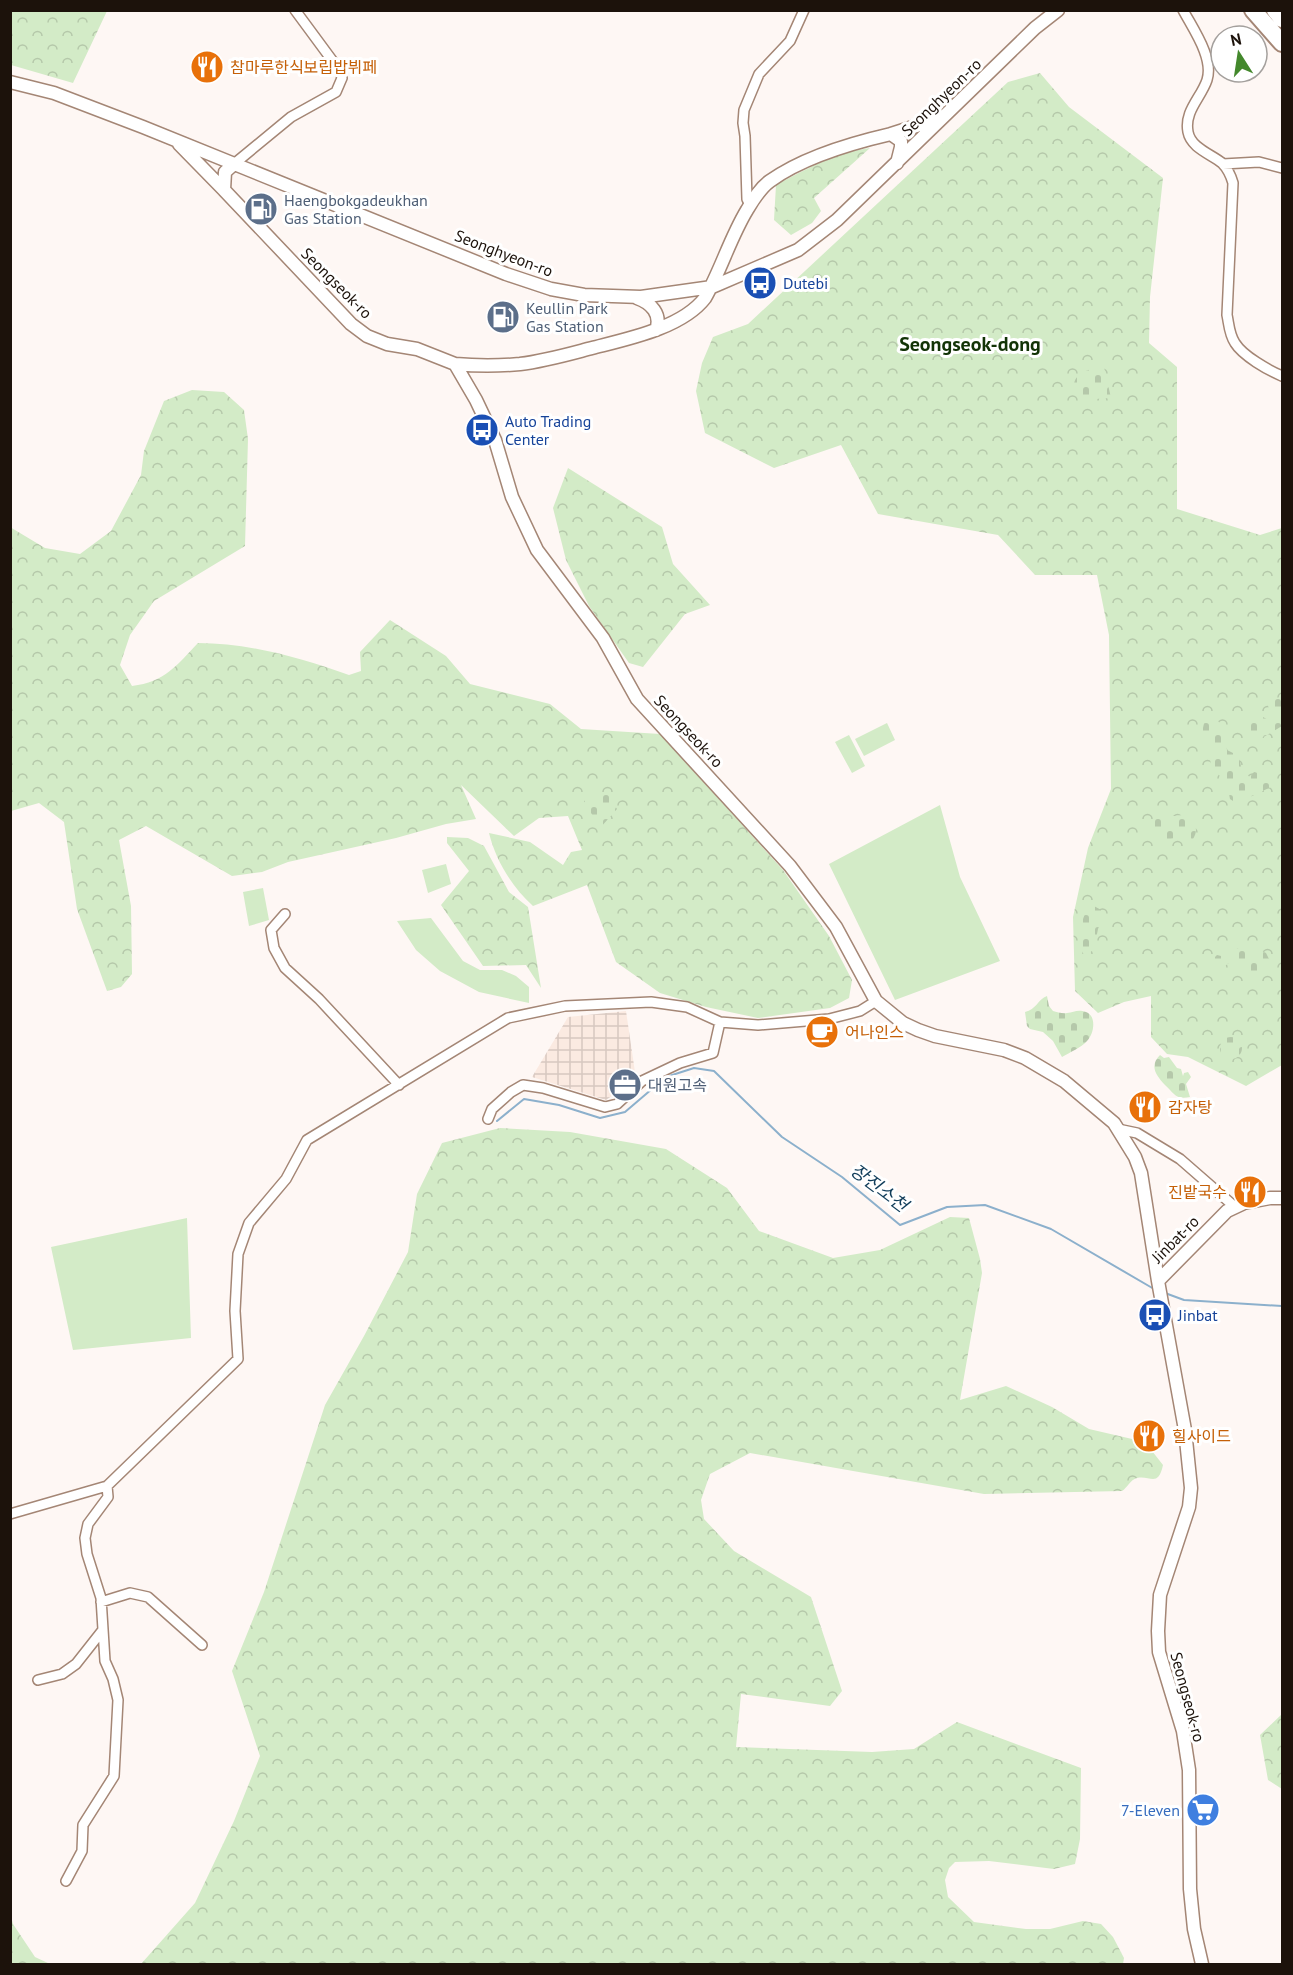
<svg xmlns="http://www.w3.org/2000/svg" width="1293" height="1975" font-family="'PT Sans','Noto Sans KR',sans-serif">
	<defs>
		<pattern id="industrial-grid" width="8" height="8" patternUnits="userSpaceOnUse" patternTransform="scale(1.5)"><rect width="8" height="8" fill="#fbeae1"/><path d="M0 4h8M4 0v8" fill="none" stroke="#d7c8c0"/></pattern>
		<pattern id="forest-crowns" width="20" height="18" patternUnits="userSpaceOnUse" patternTransform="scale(1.5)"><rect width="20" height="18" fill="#d3ebc7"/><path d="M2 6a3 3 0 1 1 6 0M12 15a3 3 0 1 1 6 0" fill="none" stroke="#b5c8aa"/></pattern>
		<pattern id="cemetery-stones" width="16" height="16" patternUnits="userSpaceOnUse" patternTransform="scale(1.5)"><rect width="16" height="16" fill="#d3ebc7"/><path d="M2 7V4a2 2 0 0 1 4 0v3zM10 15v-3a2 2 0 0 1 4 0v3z" fill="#b5c8aa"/></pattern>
	</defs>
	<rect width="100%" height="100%" fill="#fef7f4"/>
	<path fill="url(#industrial-grid)" d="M626 1011 636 1079 606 1100 532 1077 568 1017Z"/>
	<path fill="url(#forest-crowns)" d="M10 11 11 10 107 11 73 83 11 65Z
		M1040 73 1069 107 1163 178 1150 297 1149 343 1177 367V509L1260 535 1282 528V1065L1246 1086 1188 1057 1167 1054 1151 1037V996L1124 1002 1098 1013 1075 991 1073 917 1088 848 1111 789 1109 635 1097 575H1035L998 535 878 514 841 445 774 468 705 433 696 391 702 363 713 337 748 324 1008 82Z
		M870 148 814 198 821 211 812 223 791 235 774 220 776 185C808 168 835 153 870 148Z
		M192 390 224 392 244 410 248 439 245 546 154 601 130 635 120 665 132 686C165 682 177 665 198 643 249 643 301 658 349 675L361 671 360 652 390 620 446 656 470 684 550 704 581 729 660 734 783 870 829 936 852 980 849 998 830 1008 758 1018 706 1007 660 993 616 962 587 885 533 906C512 887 496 861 489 833L530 842 563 865 571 852 582 850 568 816 539 818 514 836 461 785 476 819 446 824 396 838 288 862 262 872 232 876 146 826 119 840 131 906 132 974 121 987 107 991 77 909 64 822 39 803 11 811 10 527 45 548 80 554 111 531 141 475 144 451 164 401Z
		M568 468 662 527 673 564 710 605 685 614 643 667 629 663 589 606 566 560 553 508Z
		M447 837 468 838 484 846 509 892 528 907 541 988 526 965 483 966 441 905 469 871 447 843Z
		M500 1128 570 1132 666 1149 727 1188 759 1231 833 1258 880 1250 950 1217 969 1218 980 1259 982 1273 960 1400 1006 1386 1052 1407 1089 1429 1145 1442 1163 1465C1158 1488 1150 1475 1137 1478 1130 1480 1128 1487 1122 1491L984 1494 750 1453 710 1474 701 1500 704 1519 734 1551 811 1597 842 1691 830 1706 741 1694 736 1747 872 1752 914 1749 957 1722 1081 1768 1080 1839 1075 1864 1054 1869 989 1861 955 1862 949 1868 945 1880 948 1897 974 1922 1026 1929H1050L1083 1921 1101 1924 1113 1937 1124 1958 1123 1964H141L195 1903 234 1821 260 1756 232 1671 264 1592 325 1405 364 1336 408 1252 417 1194 442 1143Z
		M1282 1714V1789L1268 1780 1260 1735Z
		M11 1916 13 1924 35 1957 50 1964H11Z"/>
	<path fill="url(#cemetery-stones)" d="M1104 367 1111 398 1094 399 1081 397 1074 384C1077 370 1092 369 1104 367Z
		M1282 697V726L1257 741H1248L1244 731 1247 719C1256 711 1263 717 1271 722L1268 705 1274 699Z
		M1210 719 1217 720C1226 728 1225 739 1227 750L1239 756 1242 772 1250 777 1254 772 1275 777 1274 785C1272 787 1240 802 1236 803L1230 799 1227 784 1211 766 1210 758 1216 751 1215 748 1199 745 1198 739 1202 733 1204 723Z
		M607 793 617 809 600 828 584 801Z
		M1182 815C1194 818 1200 828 1193 839L1180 837 1161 841 1154 835 1151 826 1156 818C1165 815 1173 817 1182 815Z
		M1092 905 1105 912 1098 929 1094 949 1085 957C1077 945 1080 912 1092 905Z
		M1244 947 1251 951 1257 949 1266 953 1272 965 1268 973C1251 981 1252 969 1240 964 1237 963 1233 963 1230 962L1220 970 1215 968 1212 960 1217 955 1225 957 1233 949H1241Z
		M1047 996 1049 1006 1053 1011C1057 1012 1063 1014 1067 1013 1074 1012 1078 1009 1086 1012 1097 1016 1094 1034 1087 1041 1081 1048 1070 1052 1062 1057L1053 1041 1043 1032 1030 1029 1027 1026 1025 1012C1036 1010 1038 999 1047 996Z
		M1220 1048a11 11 0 1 1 22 0a11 11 0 1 1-22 0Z
		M1160 1055 1164 1058 1169 1057 1177 1068 1181 1069 1183 1076 1184 1073 1188 1072 1191 1077 1186 1084 1190 1097C1175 1100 1174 1093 1165 1085 1156 1075 1149 1066 1160 1055Z"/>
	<path fill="#d3ebc7" d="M887 723 895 740 864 756 855 739Z
		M849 735 865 766 852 773 835 742Z
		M940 805 960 877 1000 961 895 1000 829 864Z
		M446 864 451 884 428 893 422 870Z
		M263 888 269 920 249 926 243 892Z
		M431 918 463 961 480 970H502L516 976 529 987V1003L479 992 440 971 416 950 397 921Z
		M187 1218 191 1338 73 1350 51 1247Z"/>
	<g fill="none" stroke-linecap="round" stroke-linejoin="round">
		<path stroke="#8cb0cc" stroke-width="2" d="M497 1121 524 1099 559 1105 600 1118 625 1112 666 1077 694 1068 714 1071 782 1137 842 1177 900 1225 947 1207 985 1205 1051 1229 1154 1289
			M1165 1293 1184 1300 1282 1306"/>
		<g stroke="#a48675" stroke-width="12">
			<path id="street" d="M1183 10C1193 29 1214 58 1207 80 1201 98 1184 111 1188 132 1191 148 1211 154 1222 163 1227 168 1231 176 1233 183L1227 315C1229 324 1229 334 1235 343 1243 356 1268 370 1282 376
				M234 164 291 117 336 92 342 78 340 71 295 10
				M1223 164 1259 162 1282 168
				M750 205 747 199 745 136 743 123 744 110 759 74 790 41 804 10
				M285 914 271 930 274 948 285 968 319 999 399 1085
				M488 1119 492 1109 511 1092 523 1085 543 1088 605 1107 617 1104 642 1081 680 1063 713 1053 720 1022
				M1118 1129 1137 1133 1180 1159 1235 1207
				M10 1514 107 1486 238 1359 235 1311 238 1254 249 1223 286 1179 307 1140 508 1018 565 1006 651 1002 687 1007 720 1022 758 1025 829 1019 860 1011 876 1001
				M101 1602 130 1593 148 1597 202 1645
				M38 1680 62 1674 76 1664 102 1631
				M66 1881 82 1851 83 1825 114 1776 118 1700 113 1679 105 1661 101 1598 87 1554 85 1538 88 1524 108 1497 107 1486"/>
		</g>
		<g stroke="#a48675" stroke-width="15">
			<path id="secondary" d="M10 82 54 93 143 127 506 274 551 289 584 295 641 297 712 287 798 250 837 220 1035 28 1058 10
				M179 144 224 190
				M897 163 901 147V141L891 134 938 119
				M234 164 225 172 224 190 351 324 367 336 387 344 417 349 455 364 476 400 495 440 512 497 537 550 603 638 637 699 790 866 836 927 876 1001 903 1023 918 1030 935 1036 1004 1050 1025 1058 1064 1081 1114 1123 1135 1157 1141 1173 1158 1281 1185 1430 1191 1488 1189 1507 1160 1595 1158 1631 1159 1652 1183 1731 1189 1770 1190 1889 1194 1929 1202 1964
				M637 298C651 303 662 314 656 330
				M455 364C477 366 498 366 520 364 545 361 569 354 592 348 627 339 682 328 705 298 721 270 730 238 747 210 753 200 760 188 770 181 802 158 852 143 891 134
				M1158 1281 1227 1211 1244 1203 1270 1198H1282"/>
		</g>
		<g stroke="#a48675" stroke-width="20">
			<path id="highway" d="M1253 10 1282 43
				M1275 10 1282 19"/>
		</g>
		<use href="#street" stroke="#fff" stroke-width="9"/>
		<use href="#secondary" stroke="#fff" stroke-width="12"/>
		<use href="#highway" stroke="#fff" stroke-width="16"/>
	</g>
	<defs>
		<g id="restaurant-disc" transform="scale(1.725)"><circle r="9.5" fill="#e8710a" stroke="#fff"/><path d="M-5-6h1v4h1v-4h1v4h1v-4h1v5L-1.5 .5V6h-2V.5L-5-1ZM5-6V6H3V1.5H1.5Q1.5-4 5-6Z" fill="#fff"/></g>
		<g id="fuel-disc" transform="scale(1.725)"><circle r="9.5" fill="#5c6f8a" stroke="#fff"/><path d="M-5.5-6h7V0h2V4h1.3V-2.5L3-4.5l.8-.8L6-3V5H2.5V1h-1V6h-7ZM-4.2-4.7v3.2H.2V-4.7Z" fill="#fff"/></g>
		<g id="bus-disc" transform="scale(1.725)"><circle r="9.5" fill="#1a4fb4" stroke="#fff"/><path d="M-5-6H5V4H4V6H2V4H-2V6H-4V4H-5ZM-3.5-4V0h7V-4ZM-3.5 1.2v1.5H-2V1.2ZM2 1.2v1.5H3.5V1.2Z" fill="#fff"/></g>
		<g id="cafe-disc" transform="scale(1.725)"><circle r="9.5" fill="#e8710a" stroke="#fff"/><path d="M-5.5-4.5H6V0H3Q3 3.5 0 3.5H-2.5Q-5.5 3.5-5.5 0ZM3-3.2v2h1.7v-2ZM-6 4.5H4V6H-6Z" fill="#fff"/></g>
		<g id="office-disc" transform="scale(1.725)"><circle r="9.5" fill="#5c6f8a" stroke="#fff"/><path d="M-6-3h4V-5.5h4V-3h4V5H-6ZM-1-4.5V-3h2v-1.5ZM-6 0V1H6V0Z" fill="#fff"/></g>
		<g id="supermarket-disc" transform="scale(1.725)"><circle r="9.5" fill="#3f7fe0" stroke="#fff"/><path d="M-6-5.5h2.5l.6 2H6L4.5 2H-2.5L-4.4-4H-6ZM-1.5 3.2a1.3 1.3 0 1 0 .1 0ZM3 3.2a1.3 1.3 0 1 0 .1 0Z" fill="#fff"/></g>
	</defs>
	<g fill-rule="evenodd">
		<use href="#restaurant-disc" x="207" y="67"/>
		<use href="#fuel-disc" x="261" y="209"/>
		<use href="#bus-disc" x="760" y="283"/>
		<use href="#fuel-disc" x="503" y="317"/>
		<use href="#bus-disc" x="482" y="430"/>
		<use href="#cafe-disc" x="822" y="1032"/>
		<use href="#office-disc" x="625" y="1085"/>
		<use href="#restaurant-disc" x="1145" y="1107"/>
		<use href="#restaurant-disc" x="1250" y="1192"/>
		<use href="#bus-disc" x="1155" y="1315"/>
		<use href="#restaurant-disc" x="1149" y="1436"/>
		<use href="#supermarket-disc" x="1203" y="1810"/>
	</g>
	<g text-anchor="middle" stroke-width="6" stroke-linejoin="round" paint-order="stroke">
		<g font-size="16" fill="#c56008" stroke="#fff" text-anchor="start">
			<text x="230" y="73">참마루한식보립밥뷔페</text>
			<text x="845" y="1038">어나인스</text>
			<text x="1168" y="1113">감자탕</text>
			<text x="1227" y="1198" text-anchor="end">진밭국수</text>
			<text x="1172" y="1442">힐사이드</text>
		</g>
		<g font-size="16" fill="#1c120b" stroke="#fff">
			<text transform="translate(941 97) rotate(-44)" y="6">Seonghyeon-ro</text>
			<text transform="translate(504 253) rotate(21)" y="6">Seonghyeon-ro</text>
			<text transform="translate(337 283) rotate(45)" y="6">Seongseok-ro</text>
			<text transform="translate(689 731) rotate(47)" y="6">Seongseok-ro</text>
			<text transform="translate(1175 1239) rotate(-45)" y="6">Jinbat-ro</text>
			<text transform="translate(1188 1697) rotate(75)" y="6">Seongseok-ro</text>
		</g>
		<g font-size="16" fill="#4e5e75" stroke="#fff" text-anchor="start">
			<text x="284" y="206">Haengbokgadeukhan<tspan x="284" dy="18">Gas Station</tspan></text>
			<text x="526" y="314">Keullin Park<tspan x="526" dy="18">Gas Station</tspan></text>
			<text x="648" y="1091">대원고속</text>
		</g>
		<g font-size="16" fill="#164399" stroke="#fff" text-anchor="start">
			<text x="783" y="289">Dutebi</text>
			<text x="505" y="427">Auto Trading<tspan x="505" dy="18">Center</tspan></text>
			<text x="1178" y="1321">Jinbat</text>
		</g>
		<g font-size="16" fill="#366cbe" stroke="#fff" text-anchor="end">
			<text x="1180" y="1816">7-Eleven</text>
		</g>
		<g font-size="18" font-style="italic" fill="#113d5a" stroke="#fff">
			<text transform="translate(879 1188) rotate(37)" y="6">장진소천</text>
		</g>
		<g font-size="20" font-weight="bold" fill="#123306" stroke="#fff">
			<text x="970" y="351">Seongseok-dong</text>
		</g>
	</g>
	<rect width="1293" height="1975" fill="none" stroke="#1c120b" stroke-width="24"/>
	<g transform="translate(1239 54) rotate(348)"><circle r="28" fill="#ffffff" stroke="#a4a09d" stroke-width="1.5"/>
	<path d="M0-4.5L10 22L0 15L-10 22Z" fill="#43882c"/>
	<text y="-9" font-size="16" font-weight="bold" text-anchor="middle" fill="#1c120b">N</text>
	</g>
</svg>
